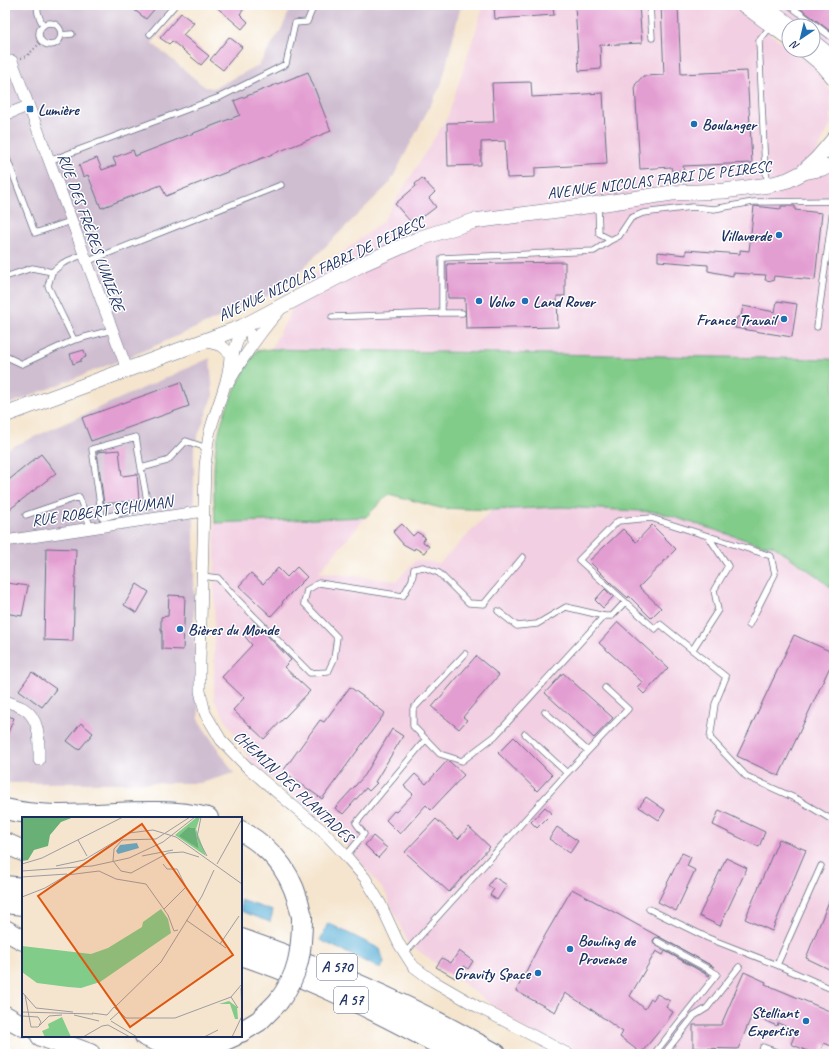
<svg xmlns="http://www.w3.org/2000/svg" width="839" height="1059" font-family="Caveat,sans-serif">
	<rect width="100%" height="100%" fill="#fff"/>
	<filter id="ink" filterUnits="userSpaceOnUse"><feTurbulence type="fractalNoise" baseFrequency=".025" numOctaves="2"/><feDisplacementMap in="SourceGraphic" scale="8" xChannelSelector="R" yChannelSelector="G"/><feConvolveMatrix kernelMatrix="1 2 1 2 8 2 1 2 1" color-interpolation-filters="sRGB"/></filter>
	<filter id="wash" filterUnits="userSpaceOnUse"><feTurbulence type="fractalNoise" baseFrequency=".012" numOctaves="4" result="noise"/><feDisplacementMap in="SourceGraphic" scale="16" xChannelSelector="R" yChannelSelector="G"/><feGaussianBlur stdDeviation="0.9" result="paint"/><feColorMatrix in="noise" values="0 0 0 0 0 0 0 0 0 0 0 0 0 0 0 0 0 1.4 0 .05"/><feComposite in="paint" operator="in"/></filter>
	<g filter="url(#wash)">
		<rect width="100%" height="100%" fill="#f5e5ce"/>
		<path fill="#f2cfe2" d="M484 5H732L789 48V50H792L812 65 831 92V124L815 155 834 170V360L829 359 271 349 308 279 383 221 448 116Z
			M773 5H834V53L813 35V26H801Z
			M561 507 658 512 762 545 772 544 817 576 834 590V1054H559L408 943 385 892 334 829 251 762 214 700 215 523 366 517 319 572 397 581 416 560 440 563 492 510Z"/>
		<path fill="#cfbdd0" d="M5 5H181L152 43 205 87 214 88 259 65 282 28 292 5H461L442 83 390 183 281 290 141 352 5 406Z
			M210 358 213 395 194 447V635L199 721 234 773 201 783H9L5 781V450Z"/>
		<path fill="#82cc8a" stroke="#4e7e74" d="M271 349 829 359 834 360V590L817 576 772 545H762L658 512 561 507 492 510 440 508 389 494 366 517 215 523C214 496 212 467 217 441 223 408 239 380 256 351Z"/>
		<path fill="#5ab0d7" stroke="#3a709a" d="M241 900 273 911 270 922 241 911Z
			M328 923 380 949 384 962 381 969 320 940Z"/>
		<g id="blocks">
			<path fill="#e39ed1" d="M128 5H158L146 19Z
				M214 5H247L240 14 248 22 242 29Z
				M494 5H553L554 15 495 19Z
				M575 5H639L642 43 600 45 601 69 579 71Z
				M661 5H678L681 74 747 71 752 163 683 166 684 171H672L671 167 640 169 635 85 643 76 664 75Z
				M796 5H834V34Z
				M181 13 194 23 183 35 209 56 201 65 172 41 169 44 160 38Z
				M229 37 242 47 223 70 210 60Z
				M308 72 331 131 166 196 161 185 101 208 88 175 83 177 79 165 97 158 102 170 116 165 113 158 133 150 135 156 240 115 234 101Z
				M531 82 532 97 603 93 607 164 535 168V177L507 178 505 141 481 142V165L448 166 447 123 494 122 492 83Z
				M422 178 435 192 429 198 436 207 427 214 410 221 395 204 416 186 415 184Z
				M754 206 781 209V206H795V210L822 213 815 280 774 276 773 281 765 280 766 275 733 273V276L708 271V265L658 261V252L686 255V250L740 254V250L749 251Z
				M565 262V296H557L558 327 466 329 465 298H448L447 264Z
				M777 301 797 304 792 337 735 328 737 317H741L743 306 775 312Z
				M84 350 86 357 81 359V361L73 364 70 354Z
				M181 382 189 406 91 441 82 418Z
				M119 450 122 476 137 474 139 500 104 504 97 452Z
				M41 454 56 473 5 513V483Z
				M402 524 413 536 417 532 425 537 423 542 429 546 424 553 415 548 414 550 403 544 393 532Z
				M652 525 676 549 639 587 661 608 651 618 629 596 628 598 611 583 589 561 623 529 636 542Z
				M46 548 76 549 73 641 44 640Z
				M297 567 307 577 282 602 283 603 271 616 239 586 251 573 263 584 278 568 287 577Z
				M7 583 28 586 22 616 5 613V593Z
				M137 584 149 592 137 613 124 605Z
				M605 589 613 597 603 608 595 600Z
				M169 595 185 596 183 650 162 649V631H161V617L168 616Z
				M618 622 668 668 644 694 637 687 642 682 599 643Z
				M255 623 291 660 284 667 310 691 264 739 233 710 244 698 222 677 252 645 243 634Z
				M794 635 834 653V658L779 776 737 756Z
				M476 656 499 675 463 717 467 720 459 729 432 707Z
				M32 672 56 689 42 707 19 690Z
				M563 673 613 718 594 738 545 693Z
				M350 687 385 713 322 799 283 771 320 720 324 722Z
				M5 715 14 718 5 740Z
				M81 723 93 733 79 750 67 741Z
				M392 729 403 736 375 782 377 783 369 791 366 788 343 814 335 808 365 775Z
				M514 737 552 775 537 791 498 753Z
				M447 761 450 762 464 775 431 810 426 805 400 834 386 820 394 811 396 812 413 794 404 786 415 774 426 784Z
				M646 797 665 810 659 820 639 807Z
				M545 807 552 813 537 828 531 822Z
				M719 810 765 832 759 847 713 825Z
				M436 819 458 839 469 827 490 847 449 892 405 852Z
				M557 827 578 841 570 853 549 839Z
				M373 836 387 848 378 858 365 845Z
				M779 839 806 850 772 931 745 919Z
				M682 853 691 857 687 866 695 870 676 911 658 902Z
				M726 858 747 868 720 926 699 916Z
				M494 877 507 885 497 900 490 895 494 889 488 886Z
				M572 889 714 967 659 937H657L654 939 653 941 655 945 710 975 709 976 665 951 663 955 656 951 630 996 645 1009 651 999 653 1000 657 994 670 1001 666 1007 673 1012 666 1023 641 1053 620 1037 623 1032 588 1007 565 993 555 1012 516 991 540 944Z
				M834 889V964L831 970 806 958Z
				M459 951 473 961 468 969 464 966 455 978 436 967 442 958 451 963Z
				M744 972 766 982 765 984 834 1013V1047L824 1043 819 1054H814L791 1044 796 1031 778 1023 777 1026 752 1015 738 1049 693 1048V1025H721Z"/>
		</g>
	</g>
	<g filter="url(#ink)">
		<use href="#blocks" fill-opacity="0" stroke="#676f85" stroke-width="1"/>
		<g fill="none" stroke-linecap="round" stroke-linejoin="round">
			<g stroke="#676f85" stroke-width="7">
				<path id="lane" d="M38 5C36 12 40 19 43 25
					M650 5 652 38
					M789 5 834 39
					M39 34a11 11 0 1 1 22 0a11 11 0 1 1-22 0Z
					M150 34 175 5
					M61 35 72 34
					M5 153 35 233 71 221
					M49 161 220 97 286 64 295 23 307 22 314 5
					M769 185 765 169 759 41 771 26
					M598 205 599 234 611 240 619 236 631 218 643 213 692 207 714 209 753 202 834 201 817 327
					M84 254 63 263 52 272 48 286 74 340 112 330
					M86 262 281 185
					M5 277 32 268 52 272
					M442 313H462
					M332 317 442 313V258L594 251 611 240
					M5 356 22 364 74 340
					M141 468 148 506 102 518 92 449 136 437 141 468 167 461 186 441 207 448
					M26 515 79 497 91 528
					M202 576 218 578 236 598 310 673 328 672 334 659 337 637 304 603 307 590 319 583 403 596 412 580 414 569 423 567 439 573 469 603 484 604 523 557
					M498 611 517 626 537 624 566 607 604 616H612L625 602
					M749 625 775 574 771 556 651 518 618 521 579 560 655 629 660 624 726 677 715 704 710 738 746 776 799 800 834 821
					M693 649 718 610 714 590 728 566 708 536
					M465 654 413 709V726L440 754 462 761 495 736 604 616
					M545 712 588 751
					M567 773 628 709 605 688
					M346 856 364 834 356 823 426 739
					M649 909 708 938 777 965 834 990
					M405 953 567 773 525 734
					M777 965 821 866
					M654 1054 717 974 657 941
					M664 1054 694 1016 707 1008 739 967
					M761 1054 763 1047 782 1054
					M831 1054H834"/>
			</g>
			<g stroke="#676f85" stroke-width="12">
				<path id="street" d="M12 61 127 369
					M5 115 28 106
					M204 341 222 346 230 353C230 380 217 405 210 431 207 442 207 454 205 465L200 661V691L205 713 221 740 248 768 323 831 346 856 365 878 380 903 399 944 413 966 433 981 478 1007 568 1054
					M231 361 242 327 251 334 252 344
					M229 382C244 356 260 332 280 310
					M5 541 204 511
					M5 701C11 703 17 705 23 708 41 719 39 742 39 760"/>
			</g>
			<g stroke="#676f85" stroke-width="16">
				<path id="secondary" d="M744 5 789 38
					M764 5 791 26
					M813 42 834 59
					M805 50 823 65 834 78
					M804 171 817 159 834 139
					M5 415 242 327 362 264 421 238 474 221 566 209 672 193 724 191 769 185 788 180 804 172 834 166"/>
			</g>
			<g stroke="#676f85" stroke-width="22">
				<path id="highway" d="M5 809C71 825 142 802 208 818
					M241 831C277 851 294 877 302 917
					M5 843 23 851
					M5 886 23 888
					M5 903 23 905
					M5 930 23 940
					M241 939C305 961 368 987 429 1018 452 1029 474 1042 496 1054
					M241 955C316 979 388 1017 457 1054
					M5 1016 23 1026
					M241 1032 259 1021 278 1002
					M41 1036 90 1054
					M145 1036C171 1049 208 1050 234 1036"/>
			</g>
			<path stroke="#676f85" stroke-width="2" stroke-dasharray="1 3" stroke-linecap="butt" d="M21 58 27 56 41 42"/>
			<use href="#lane" stroke="#fff" stroke-width="5.5"/>
			<use href="#street" stroke="#fff" stroke-width="11"/>
			<use href="#secondary" stroke="#fff" stroke-width="15"/>
			<use href="#highway" stroke="#fff" stroke-width="20"/>
			<g stroke="#676f85" stroke-width="22" stroke-linecap="butt">
				<path id="highway-bridge" d="M278 1002C299 975 302 950 302 917"/>
			</g>
			<use href="#highway-bridge" stroke="#fff" stroke-width="20"/>
		</g>
	</g>
	<g fill="#1f6fb2" stroke="#fff" stroke-width="1.5">
		<rect x="26" y="105" width="8" height="8" rx="2"/>
		<circle cx="694" cy="124" r="4"/>
		<circle cx="779" cy="235" r="4"/>
		<circle cx="479" cy="301" r="4"/>
		<circle cx="525" cy="301" r="4"/>
		<circle cx="784" cy="319" r="4"/>
		<circle cx="180" cy="629" r="4"/>
		<circle cx="570" cy="949" r="4"/>
		<circle cx="538" cy="973" r="4"/>
		<circle cx="806" cy="1021" r="4"/>
	</g>
	<g text-anchor="middle" stroke-width="3" stroke-linejoin="round" paint-order="stroke">
		<g fill="#fff" stroke="#5f6d8e" stroke-width="1">
			<rect x="317" y="954" width="40" height="26" rx="3"/>
			<rect x="334" y="987" width="34" height="26" rx="3"/>
		</g>
		<g font-size="15" font-weight="bold" fill="#1b2f5e">
			<text x="337" y="972">A 570</text>
			<text x="351" y="1005">A 57</text>
		</g>
		<g font-size="16" font-weight="bold" fill="#1b2f5e" stroke="#fff" text-anchor="start">
			<text x="38" y="115">Lumière</text>
			<text x="702" y="130">Boulanger</text>
			<text x="771" y="241" text-anchor="end">Villaverde</text>
			<text x="487" y="307">Volvo</text>
			<text x="533" y="307">Land Rover</text>
			<text x="776" y="325" text-anchor="end">France Travail</text>
			<text x="188" y="635">Bières du Monde</text>
			<text x="578" y="946">Bowling de<tspan x="578" dy="18">Provence</tspan></text>
			<text x="530" y="979" text-anchor="end">Gravity Space</text>
			<text x="798" y="1018" text-anchor="end">Stelliant<tspan x="798" dy="18">Expertise</tspan></text>
		</g>
		<g font-size="16" fill="#1b2f5e" stroke="#fff">
			<text transform="translate(659 179) rotate(-7)" y="6">AVENUE NICOLAS FABRI DE PEIRESC</text>
			<text transform="translate(92 232) rotate(70)" y="6">RUE DES FRÈRES LUMIÈRE</text>
			<text transform="translate(321 268) rotate(-25)" y="6">AVENUE NICOLAS FABRI DE PEIRESC</text>
			<text transform="translate(102 510) rotate(-8)" y="6">RUE ROBERT SCHUMAN</text>
			<text transform="translate(294 786) rotate(43)" y="6">CHEMIN DES PLANTADES</text>
		</g>
	</g>
	<g transform="translate(22 817)">
		<rect width="220" height="220" fill="#f5e5ce"/>
		<path d="M175 0H178L174 12 184 39 153 18ZM166 10 173 11 177 32 158 19ZM139 92 146 102 149 116 78 165 59 171 46 170 15 166 0 155V129L69 137 86 131 120 110 121 105ZM207 184 215 190 216 202H213L208 187H197ZM40 200 49 220H23L20 214 27 211 26 207Z" fill="#82cc8a" fill-rule="evenodd"/>
		<path d="M0 0H52L39 5 28 18 26 29 12 33 6 43 0 44ZM166 10 173 11 177 32 157 19Z" fill="#69b076"/>
		<path d="M115 26 117 31 96 37 94 34 98 28Z" fill="#5ab0d7"/>
		<path fill="none" stroke="#9e9ca1" stroke-width="1" d="M168 0 134 22 100 23 92 32 91 44 99 54 109 56 146 36 161 35 177 40M179 0 175 20 185 39M56 23 65 39M120 39 151 33M0 47 20 41 101 0M141 47 145 52H155L164 70 142 92M195 47 220 2M34 49 62 43 107 16 131 13 154 20 220 67M0 54 70 49 107 41 141 25 173 0M0 60 45 57M0 80 23 71 45 58 77 54 94 62 124 67 146 98 152 114 156 113M164 103 204 131M198 127 217 99M0 175 14 191 51 195M3 178 9 210H16L27 199 40 198M209 180 216 191M93 190 139 145 180 79 192 53M0 195 71 197M70 196 85 198 92 190 104 201H153L209 180 220 167M52 198 77 204M0 199 16 200 19 205 17 208M88 203 97 195M89 204 115 220M61 220 80 209 86 208 108 220M182 220 196 213M210 220 220 199 219 171"/>
		<path fill="#de5710" fill-opacity="0.15" stroke="#de5710" stroke-width="2" d="M120 7 211 138 108 210 16 79Z"/>
		<rect width="220" height="220" fill="none" stroke="#1b2f5e" stroke-width="2"/>
	</g>
	<rect width="839" height="1059" fill="none" stroke="#fff" stroke-width="20"/>
	<g transform="translate(801 38) rotate(215)"><circle r="19" fill="#ffffff" stroke="#a4acbf"/>
	<path d="M0-3L7 15L0 10L-7 15Z" fill="#1f6fb2"/>
	<text y="-6" font-size="11" font-weight="bold" text-anchor="middle" fill="#1b2f5e">N</text>
	</g>
</svg>
